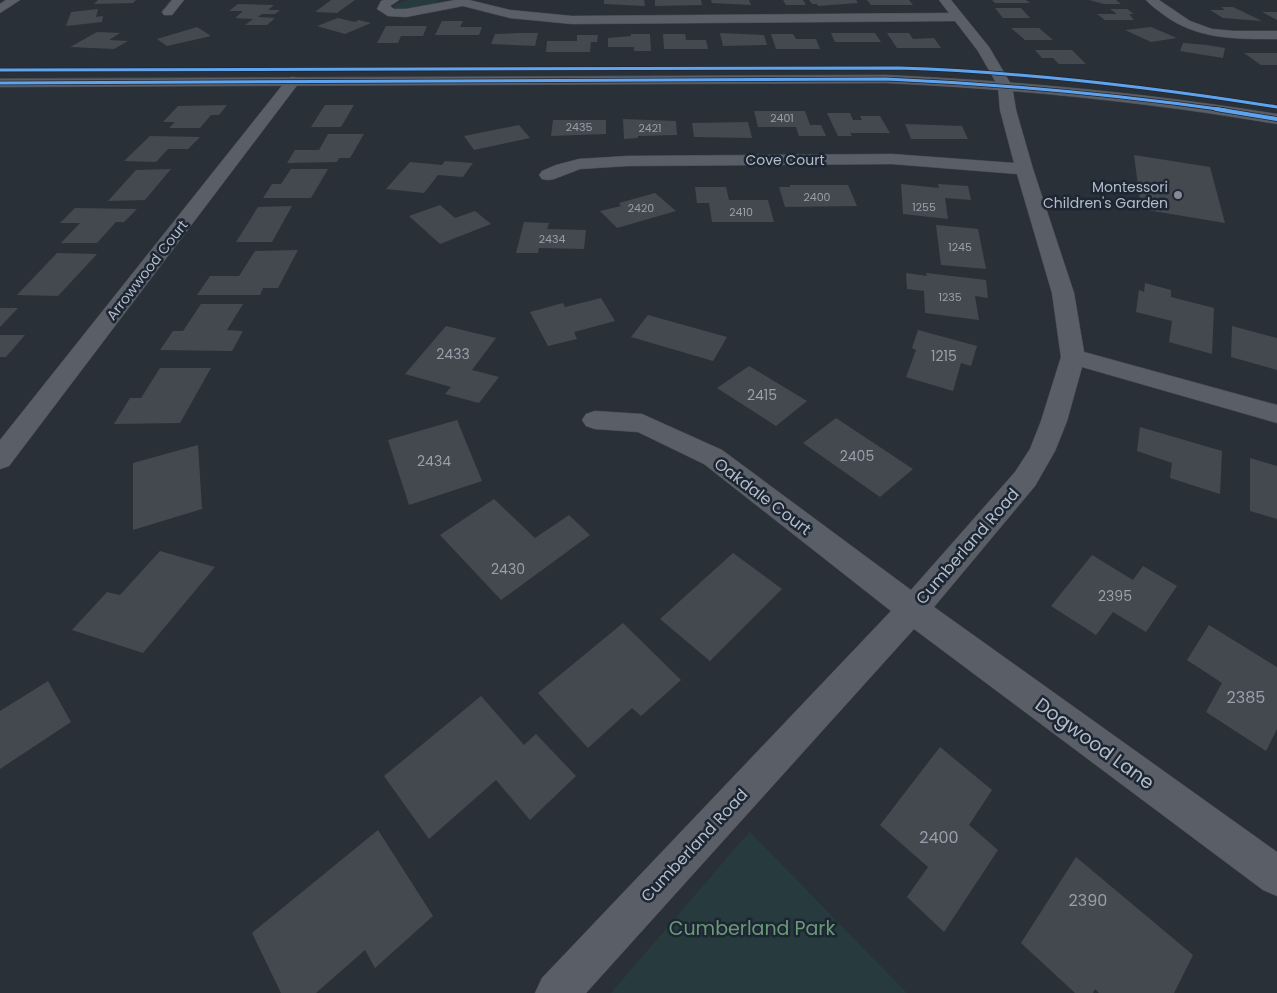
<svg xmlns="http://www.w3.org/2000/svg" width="1277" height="993" font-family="Poppins,sans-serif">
	<rect width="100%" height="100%" fill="#2a3038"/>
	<path fill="#273a3e" d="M408 0H438V1C428 9 408 11 395 8L394 5Z
		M750 831V832L907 993H611Z"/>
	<path fill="#444950" d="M98 0H136L133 3 94 4Z
		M331 0H355L337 13 315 12Z
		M604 0H644L645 6 604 4Z
		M655 0H701L702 5 655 6Z
		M711 0H749L751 5 712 3Z
		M783 0H803L806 5H786Z
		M809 0H856L858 3 818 6 817 4H812Z
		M867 0H909L913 5H871Z
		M992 0H1026L1030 3H995Z
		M1089 0H1116L1121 4H1104Z
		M238 4 274 5 268 10H280L275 14H262L258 17 275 18 267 25H245L253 19 235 18 243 11H229Z
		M1221 7H1233L1262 21 1223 18 1210 10H1225Z
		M995 8H1021L1030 18H1003Z
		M98 9 96 17 103 16 102 22 66 26 71 12Z
		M1110 9H1127L1134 14H1129L1134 20H1105L1097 14H1117Z
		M1262 12H1277V20Z
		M338 18 355 22 359 20 371 23 345 34 317 26Z
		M442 21H463L460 27H482L479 35H435Z
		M386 26H427L423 36H401L398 43H377Z
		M197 27 211 36 167 46 157 39Z
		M1151 27 1177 38 1151 42 1125 30Z
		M1011 28H1039L1053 40H1025Z
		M97 32 120 33 109 40 128 41 114 49 70 47Z
		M519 33H538L535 46 491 44 495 34Z
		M720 33 764 35 767 45 723 46Z
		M831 33H875L881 42H835Z
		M887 33H909L913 39 934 38 941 48H897Z
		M631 34H650L651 51H634V47H608V38L631 36Z
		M663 34H685L686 40H706L708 49H664Z
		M771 34H793L796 39H816L820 49H776Z
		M577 35H598L597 42H591L590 52H546L547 41H577Z
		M1183 43 1207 45 1225 48 1223 58 1180 51Z
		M1035 50H1072L1086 64H1059L1053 58H1042Z
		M1244 53H1277V65H1261Z
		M227 105 219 115H211L200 128H169L175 122H163L178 106Z
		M325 105H354L341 127H311Z
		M754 111H805L810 125H821L826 136H799L796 127H758Z
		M827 113H850L853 120H862L860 116H880L890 133H850L852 136H838Z
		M623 119 676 121 677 135 638 136V138L624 139Z
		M553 120H606V134L551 136Z
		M748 122 752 138 694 137 692 123Z
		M905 124 962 126 968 139H911Z
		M519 125 530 138 474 150 464 136Z
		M328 134H364L350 158H339L337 162 287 163 295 150H319Z
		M150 136 200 137 188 149H168L156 162 124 161Z
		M1134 155 1210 167 1225 223 1141 209Z
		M445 161 473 163 463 177 438 175 424 193 386 189 410 162 442 165Z
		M171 169 145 200 108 201 136 170Z
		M291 169H328L311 198H263L272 184H281Z
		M901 184 939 188 938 184 968 186 971 200 945 198 948 219 903 214Z
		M790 185H848L857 206 785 207 779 187H790Z
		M695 187H726L729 200H768L774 222H712L709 203H697Z
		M655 193 676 211 617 228 600 211 621 206 619 203Z
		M440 205 455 218 475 211 491 224 440 244 409 216Z
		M292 206 272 242H236L258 207Z
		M75 208 137 209 124 222H116L97 243H61L80 223H60Z
		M524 222 549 223 547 229 586 230 584 249 539 248 538 253H516Z
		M936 225 978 229 986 269 941 265Z
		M298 250 278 288H263L260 295H197L210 276H239L255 251Z
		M57 253 97 254 58 296 17 295Z
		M906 273 927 276 926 273 986 280 988 298 975 296 979 320 925 313 924 291 907 289Z
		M1145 283 1171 290V297L1214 308 1212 354 1169 342 1172 321 1136 312 1139 290 1144 292Z
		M601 298 615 321 574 332 577 339 548 346 530 312 563 303 565 307Z
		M201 304H243L227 330 243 331 232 351 160 350 173 331H183Z
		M0 308H18L0 327Z
		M648 315 727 337 713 361 631 337Z
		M446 326 496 338 472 370 499 377 479 403 445 394 451 387 405 374Z
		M1232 326 1277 338V370L1231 357Z
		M918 330 977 346 971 366 961 363 953 391 906 377 916 350 912 348Z
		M0 335H25L6 357H0Z
		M749 366 807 401 776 426 717 388Z
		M160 368H211L180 423 114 424 130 398H141Z
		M836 418 913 469 880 497 803 443Z
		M457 420 482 481 409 505 388 440Z
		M1140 427 1222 451 1220 494 1170 478 1172 463 1137 451Z
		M198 445 202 509 133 530V463Z
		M1250 458 1277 466V519L1250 511Z
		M494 499 535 538 569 515 590 535 501 600 440 535Z
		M160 551 215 567 143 653 72 630 107 592 120 595Z
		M733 553 782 589 710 661 660 619Z
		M1092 555 1133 580 1143 566 1177 586 1146 632 1113 612 1096 635 1051 606Z
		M623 623 681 680 641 716 632 708 588 748 538 693Z
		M1209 625 1277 667V729L1266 751 1206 712 1222 683 1187 660Z
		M48 681 71 722 0 769V711Z
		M481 696 524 745 536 734 576 776 530 820 496 780 429 839 384 776Z
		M940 747 992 790 969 825 998 850 944 932 907 897 928 867 880 825Z
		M378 830 433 916 375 968 365 950 316 993H281L252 933Z
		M1076 857 1193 955 1174 993H1099L1095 989 1093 993H1075L1021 943Z"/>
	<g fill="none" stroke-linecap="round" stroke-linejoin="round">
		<g stroke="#484c53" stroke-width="1">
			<path id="minor" d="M172 0H184L172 15H164L162 12Z
				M384 0H399L390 6 394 9H406L455 0H469L510 10 572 16 949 13 939 0H951L989 47 1012 86 1016 110 1033 169 1074 293 1084 352 1277 405V423L1082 367 1067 421 1055 451 1035 486 934 607 1277 852V896L1263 890 914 629 586 993H535L542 978 891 611 704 464 638 432 595 429 586 426 582 420 586 414 595 411 642 414 722 450 911 590 1015 472 1030 449 1041 421 1061 357 1052 293 1017 174 892 164 627 166 580 169 554 179 548 180 542 179 539 175 542 171 556 165 579 159 627 156 892 154 1014 163 1000 110 998 86 978 51 955 21 572 24 510 18 463 6 406 17 388 16 377 9 381 1Z
				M1146 0H1159L1190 21 1212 29 1234 31H1277V39C1237 39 1198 40 1164 15 1158 10 1151 6 1146 0Z
				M293 77 298 78 300 81 298 84 9 466 0 469V440L288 78Z"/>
		</g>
		<g stroke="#484c53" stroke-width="1">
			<path id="tertiary" d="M6 0H20L0 13V4Z
				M886 75C1017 81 1147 93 1277 114V124C1147 102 1017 89 886 83L0 87V79Z"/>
		</g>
		<use href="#minor" fill="#5a5e66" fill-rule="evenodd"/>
		<use href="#tertiary" fill="#5a5e66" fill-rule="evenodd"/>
		<g stroke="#1d2633" stroke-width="4.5">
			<path id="cycleway-far1" d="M0 70 899 68C1026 72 1152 87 1277 107
				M0 83 886 79C1000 84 1112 94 1225 110"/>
		</g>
		<g stroke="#1d2633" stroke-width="5.5">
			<path id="cycleway" d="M1216 109 1277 119"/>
		</g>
		<use href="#cycleway-far1" stroke="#60a3ed" stroke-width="3"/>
		<use href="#cycleway" stroke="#60a3ed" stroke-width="4"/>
	</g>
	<circle fill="#848b96" stroke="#1d2633" stroke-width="2" cx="1178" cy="195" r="5"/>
	<g text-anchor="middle" stroke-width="5" stroke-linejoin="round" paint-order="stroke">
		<g font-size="11" fill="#989fab">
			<text x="782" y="122">2401</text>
			<text x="579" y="131">2435</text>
			<text x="650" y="132">2421</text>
			<text x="817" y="201">2400</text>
			<text x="924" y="211">1255</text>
			<text x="641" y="212">2420</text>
			<text x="741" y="216">2410</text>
			<text x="552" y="243">2434</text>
			<text x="960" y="251">1245</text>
			<text x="950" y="301">1235</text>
		</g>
		<g font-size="14" fill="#b4bcc9" stroke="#1d2633">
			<text x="785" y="165">Cove Court</text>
			<text transform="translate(147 270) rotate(-52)" y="5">Arrowwood Court</text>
		</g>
		<g font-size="14" fill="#b4bcc9" stroke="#1d2633" text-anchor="end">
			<text x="1168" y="192">Montessori<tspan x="1168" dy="16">Children's Garden</tspan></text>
		</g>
		<g font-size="14" fill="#989fab">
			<text x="453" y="359">2433</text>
			<text x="944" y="361">1215</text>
			<text x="762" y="400">2415</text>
			<text x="857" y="461">2405</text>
			<text x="434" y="466">2434</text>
			<text x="508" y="574">2430</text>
			<text x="1115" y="601">2395</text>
		</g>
		<g font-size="16" fill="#b4bcc9" stroke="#1d2633">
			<text transform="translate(763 496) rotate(37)" y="6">Oakdale Court</text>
			<text transform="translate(967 546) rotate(-49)" y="6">Cumberland Road</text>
			<text transform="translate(694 845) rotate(-47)" y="6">Cumberland Road</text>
		</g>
		<g font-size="16" fill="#989fab">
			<text x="1246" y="703">2385</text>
			<text x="939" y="843">2400</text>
			<text x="1088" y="906">2390</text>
		</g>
		<g font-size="19" fill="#b4bcc9" stroke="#1d2633">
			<text transform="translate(1095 743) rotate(36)" y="7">Dogwood Lane</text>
		</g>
		<g font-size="19" fill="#6b9a76" stroke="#1d2633">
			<text x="752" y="935">Cumberland Park</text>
		</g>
	</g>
</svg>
